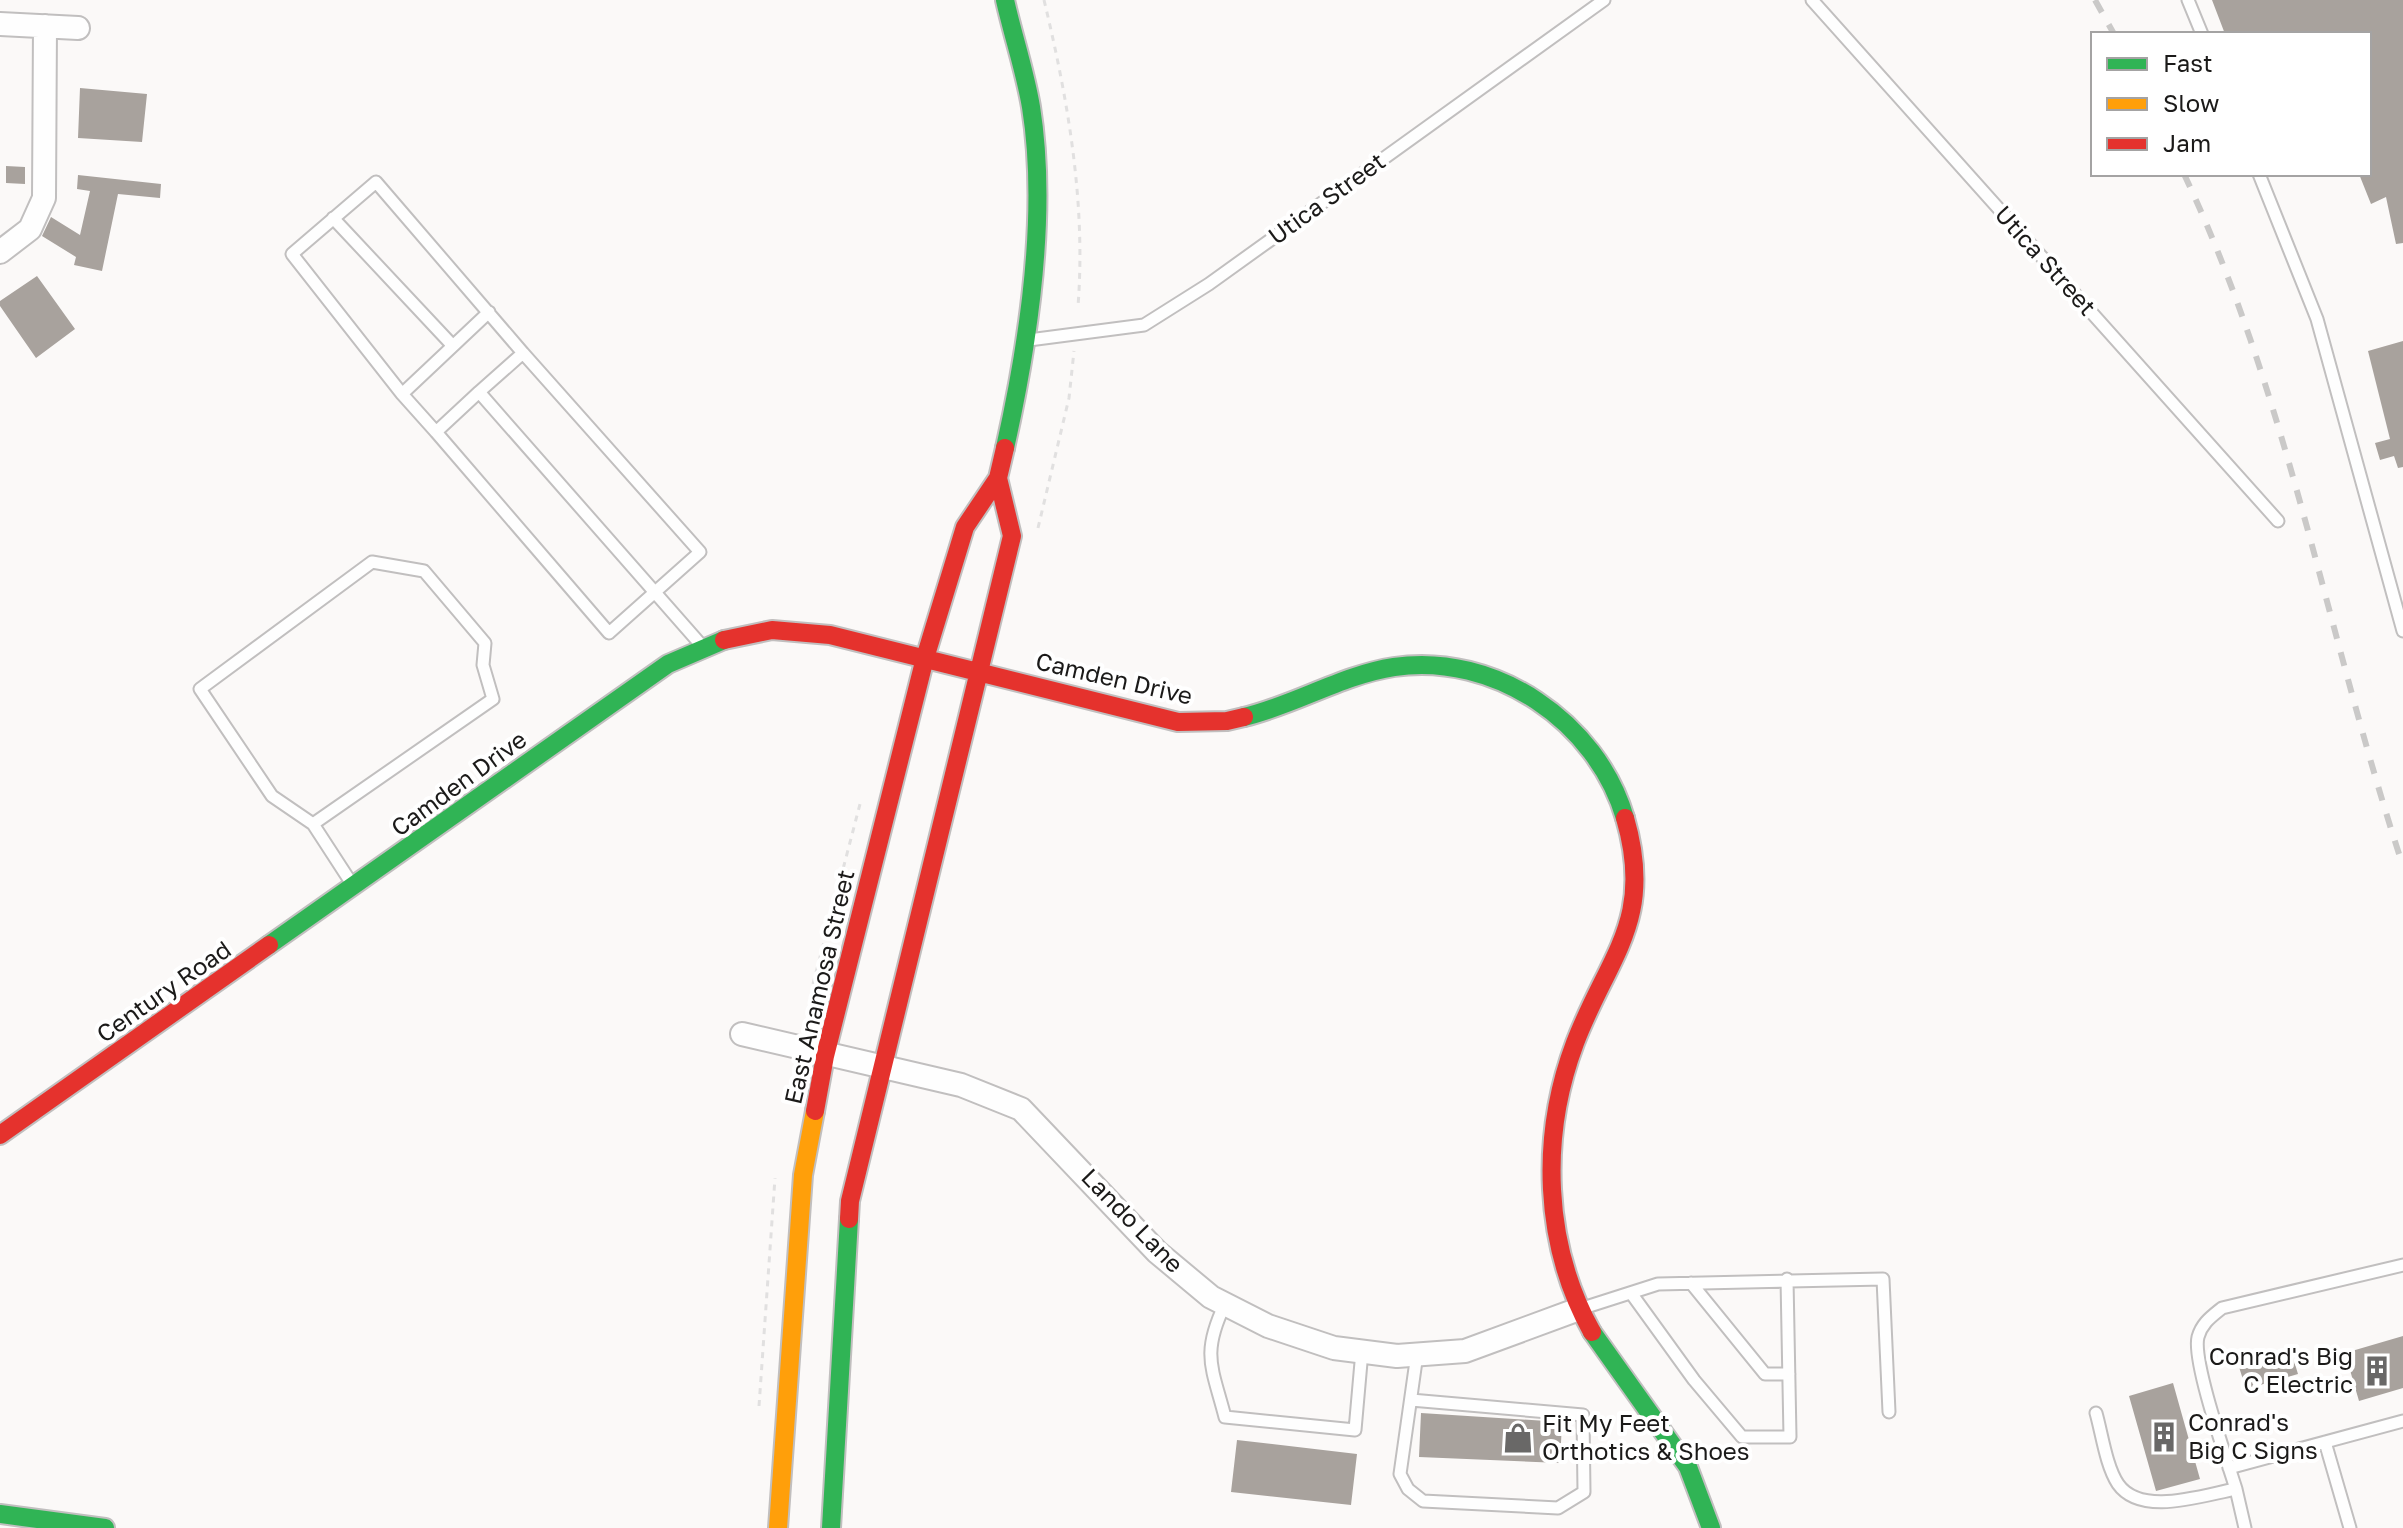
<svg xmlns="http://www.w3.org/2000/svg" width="2403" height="1528" font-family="'Golos Text',sans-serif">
	<rect width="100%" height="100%" fill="#fbf9f8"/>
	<path fill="#a8a29d" d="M2212 0H2403V243L2396 244 2386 197 2371 204 2359 174H2369V34H2225Z
		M80 88 147 94 142 142 78 138Z
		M6 166 25 167V184L6 183Z
		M78 175 161 184 160 198 118 194 102 271 74 265 76 257 42 236 51 217 80 235 90 191 77 189Z
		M37 276 75 329 36 358 0 306V301Z
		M2403 341V467L2398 468 2394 456 2380 460 2375 443 2390 439 2368 351Z
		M2403 1336V1388L2359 1401 2345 1353Z
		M2291 1351 2298 1374 2246 1389 2239 1367Z
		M2173 1383 2200 1479 2156 1491 2129 1396Z
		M1421 1413 1562 1422 1560 1463 1419 1457Z
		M1237 1440 1357 1454 1351 1505 1231 1492Z"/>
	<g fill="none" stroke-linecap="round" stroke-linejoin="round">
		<g stroke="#c1bfbf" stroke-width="15">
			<path id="lane" d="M1812 0 2278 521
				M2188 0 2202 34
				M2259 174 2317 319 2403 631
				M333 218 453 346
				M489 312 402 394 292 254 376 182 523 353 479 392 702 646
				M1029 340 1144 325 1209 284 1604 0
				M402 394 436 432 479 392
				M436 432 609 633 700 552 523 353
				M313 824 272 796 200 689 372 562 424 571 485 643 483 665 493 699 313 824 352 884
				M1691 1283 1765 1374H1789
				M1631 1293 1694 1380 1742 1437H1790L1787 1279
				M1225 1304C1201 1354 1212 1367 1225 1417L1355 1430 1362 1351
				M1583 1308 1658 1284 1883 1279 1889 1412
				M1411 1400 1583 1415 1584 1492 1558 1508 1423 1501 1408 1489 1400 1474 1417 1354
				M2096 1413C2102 1434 2106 1466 2118 1484 2141 1517 2203 1495 2236 1489L2245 1528
				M2325 1442 2350 1528
				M2229 1468 2403 1421
				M2236 1489C2227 1460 2192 1361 2198 1337 2202 1323 2211 1317 2222 1308L2403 1265"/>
		</g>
		<g stroke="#c1bfbf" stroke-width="26">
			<path id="street" d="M0 24 78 28
				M0 252 30 229 44 198 45 26
				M742 1034 961 1085 1021 1109 1157 1252 1211 1297 1268 1326 1334 1348 1397 1356 1465 1351 1579 1309"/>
		</g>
		<g stroke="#c1bfbf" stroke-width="22">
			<path id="fast" d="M1005 448C1028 345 1048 213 1031 107 1025 71 1013 36 1005 0
				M1244 717C1295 705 1342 675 1394 667 1495 652 1597 722 1625 818
				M269 945 668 664 724 640
				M1592 1332 1688 1467 1711 1528
				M0 1514 105 1528
				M831 1528 849 1219"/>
		</g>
		<g stroke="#c1bfbf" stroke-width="22">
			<path id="slow" d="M778 1528 803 1175 815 1111"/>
		</g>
		<g stroke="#c1bfbf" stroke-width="22">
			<path id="jam" d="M724 640 772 630 830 635 1178 722 1227 721 1244 717
				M815 1111 825 1056 925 658 965 527 998 478 1005 448
				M0 1135 269 945
				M849 1219 850 1201 1012 536 998 478
				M1592 1332C1543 1244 1540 1136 1575 1043 1608 956 1655 921 1625 818"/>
		</g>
		<path stroke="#e1e0e0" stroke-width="3" stroke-dasharray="6 6" stroke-linecap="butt" d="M1044 0C1068 100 1086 203 1078 306
			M1038 528 1069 398 1074 351
			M813 984 860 804
			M759 1406 775 1178"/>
		<use href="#lane" stroke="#fefefe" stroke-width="11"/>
		<use href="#street" stroke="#fefefe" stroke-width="22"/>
		<use href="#fast" stroke="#30b455" stroke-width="18"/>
		<use href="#slow" stroke="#ff9f0a" stroke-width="18"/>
		<use href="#jam" stroke="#e5322d" stroke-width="18"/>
		<path stroke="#cac9c8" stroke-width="6" stroke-dasharray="14 14" stroke-linecap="butt" d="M2095 0 2114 34
			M2184 174C2288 394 2327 636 2403 866"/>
	</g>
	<defs>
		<g id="building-bare" transform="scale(2.4)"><path d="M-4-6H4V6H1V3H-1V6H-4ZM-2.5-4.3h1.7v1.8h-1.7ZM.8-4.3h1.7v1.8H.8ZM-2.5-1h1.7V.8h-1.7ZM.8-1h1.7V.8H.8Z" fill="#696867" stroke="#fff" stroke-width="2.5" paint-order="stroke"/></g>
		<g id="shop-bare" transform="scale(2.4)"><path d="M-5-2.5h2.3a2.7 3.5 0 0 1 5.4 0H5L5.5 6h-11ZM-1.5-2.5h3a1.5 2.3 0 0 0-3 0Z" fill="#696867" stroke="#fff" stroke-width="2.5" paint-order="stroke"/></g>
	</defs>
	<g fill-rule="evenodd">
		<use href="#building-bare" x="2377" y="1371"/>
		<use href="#building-bare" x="2164" y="1437"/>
		<use href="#shop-bare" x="1518" y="1438"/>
	</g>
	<g text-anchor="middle" stroke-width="8" stroke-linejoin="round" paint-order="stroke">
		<g font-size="24" fill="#1b1a19" stroke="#fff">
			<text transform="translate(1327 199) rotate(-36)" y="8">Utica Street</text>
			<text transform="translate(2045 261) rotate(48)" y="8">Utica Street</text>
			<text transform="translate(1114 679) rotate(13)" y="8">Camden Drive</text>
			<text transform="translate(459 784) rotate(-36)" y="8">Camden Drive</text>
			<text transform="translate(820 987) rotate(-77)" y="8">East Anamosa Street</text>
			<text transform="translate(164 992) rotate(-35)" y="8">Century Road</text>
			<text transform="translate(1132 1221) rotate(46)" y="8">Lando Lane</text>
		</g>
		<g font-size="24" fill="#1b1a19" stroke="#fff" text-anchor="start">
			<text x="2353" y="1365" text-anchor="end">Conrad's Big<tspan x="2353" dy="28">C Electric</tspan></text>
			<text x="2188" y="1431">Conrad's<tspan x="2188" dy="28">Big C Signs</tspan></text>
			<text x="1542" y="1432">Fit My Feet<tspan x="1542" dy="28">Orthotics &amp; Shoes</tspan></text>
		</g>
	</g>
	<rect x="2091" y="32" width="280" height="144" fill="#ffffff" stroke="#a4a3a3" stroke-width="2"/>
	<rect x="2107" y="58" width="40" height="12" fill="#30b455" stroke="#a4a3a3" stroke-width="2"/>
	<text x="2163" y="72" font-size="24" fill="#1b1a19">Fast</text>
	<rect x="2107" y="98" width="40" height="12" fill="#ff9f0a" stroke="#a4a3a3" stroke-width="2"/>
	<text x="2163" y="112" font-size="24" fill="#1b1a19">Slow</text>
	<rect x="2107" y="138" width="40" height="12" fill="#e5322d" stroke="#a4a3a3" stroke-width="2"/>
	<text x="2163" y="152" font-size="24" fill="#1b1a19">Jam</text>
</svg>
